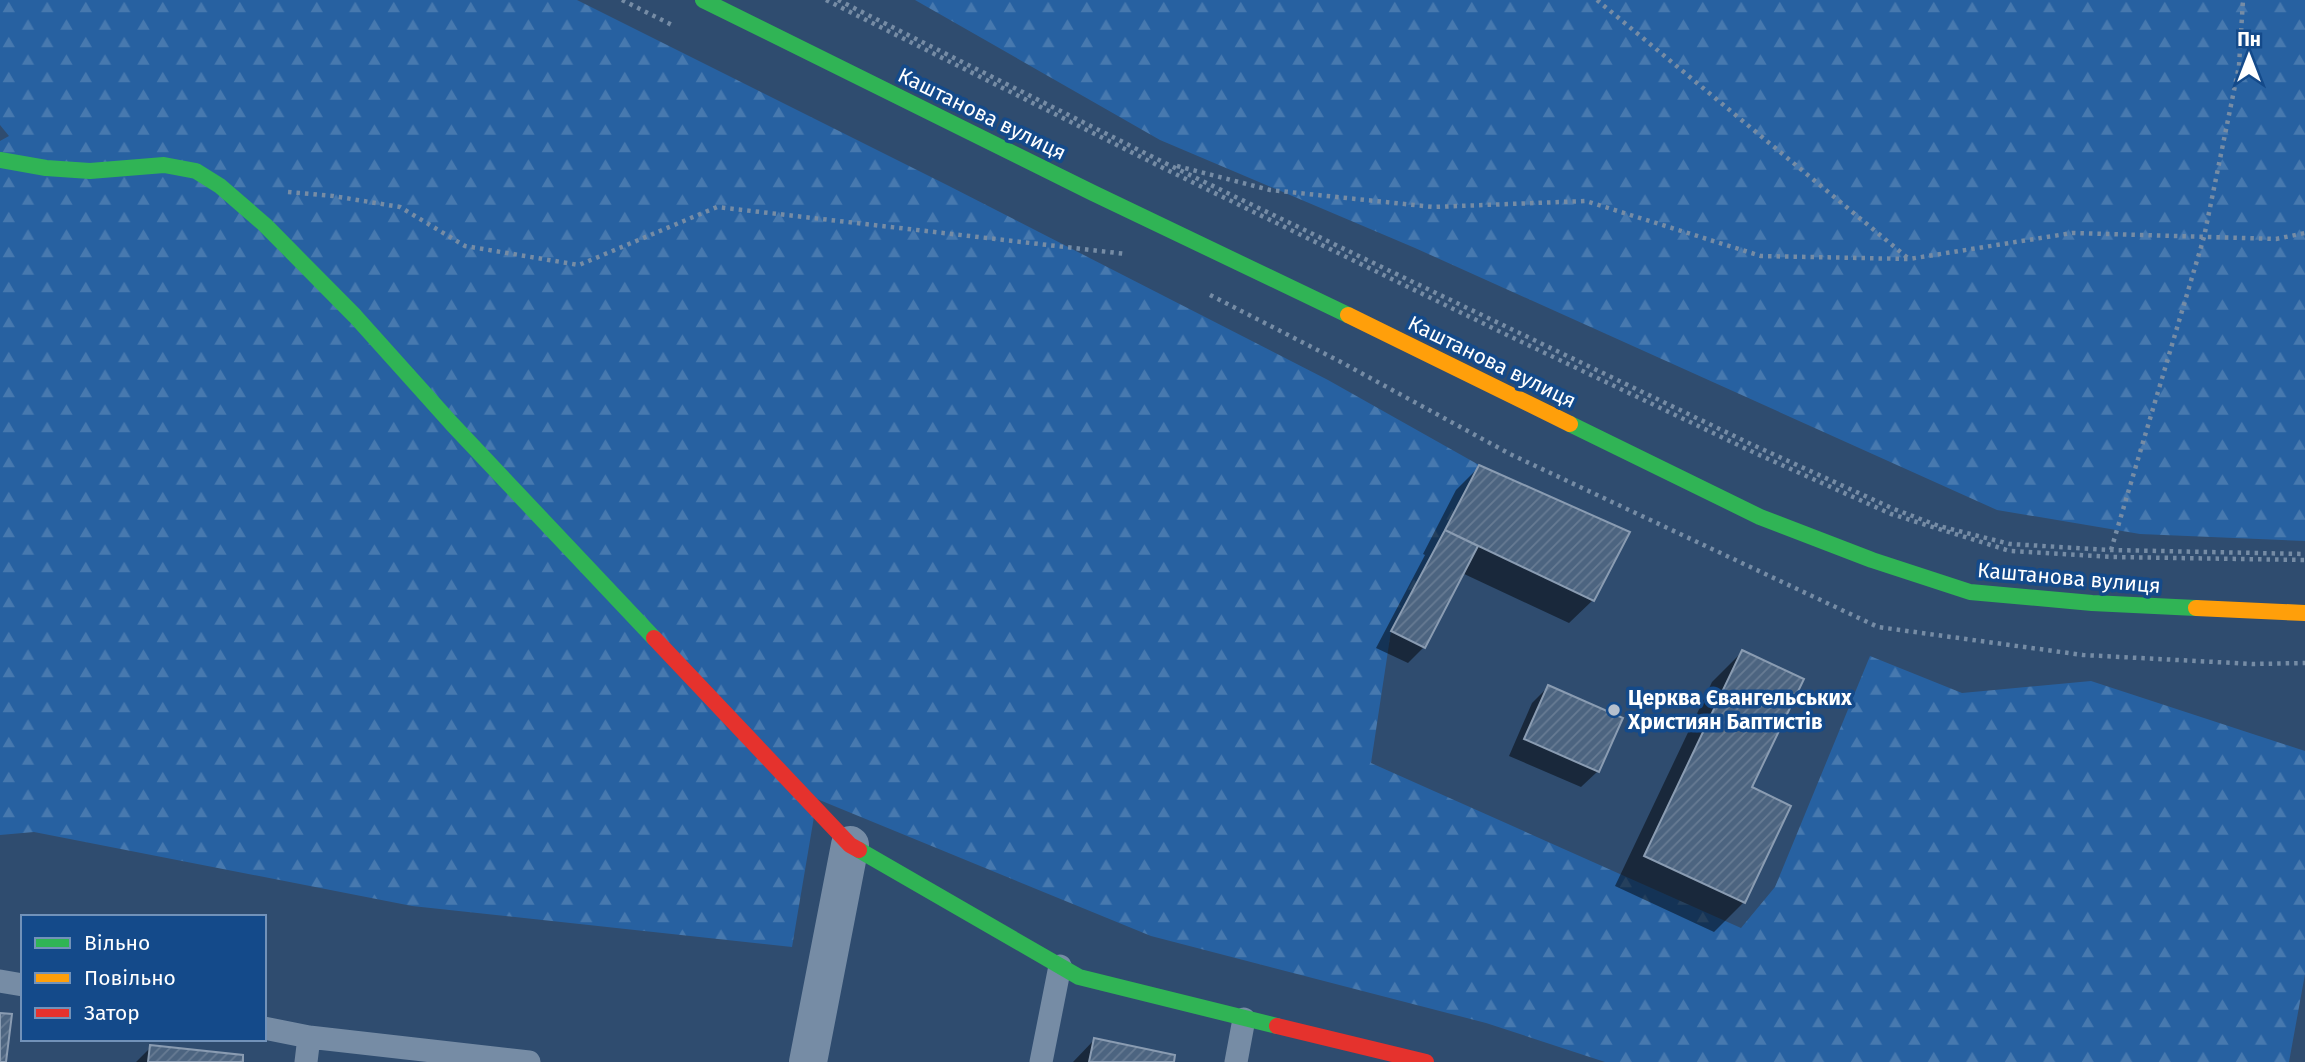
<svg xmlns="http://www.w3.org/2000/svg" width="2305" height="1062" font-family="'Fira Sans',sans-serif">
	<defs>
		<pattern id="forest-firs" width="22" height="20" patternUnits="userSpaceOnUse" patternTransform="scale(1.75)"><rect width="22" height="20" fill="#2761a1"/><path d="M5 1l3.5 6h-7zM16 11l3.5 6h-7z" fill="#4779af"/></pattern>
		<pattern id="building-hatch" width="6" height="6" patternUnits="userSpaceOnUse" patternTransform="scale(1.75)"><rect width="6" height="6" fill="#4c6480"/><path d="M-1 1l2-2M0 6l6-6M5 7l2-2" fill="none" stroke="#677b93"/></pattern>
	</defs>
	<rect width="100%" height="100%" fill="#2f4c6f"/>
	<path fill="url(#forest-firs)" d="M0 0H577L949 186 1328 380 1479 465 1391 631 1371 763 1741 928 1775 887 1870 656 1962 693 2091 681 2305 751V974L2289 1062H1605L1486 1023 1151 936 817 799 792 947 412 906 34 832 0 835V141L9 136 0 125Z
		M915 0H2305V541L2140 534 1997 510 1415 248 1160 140Z"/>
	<path fill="#0007" d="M1479 467 1593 600 1569 623 1462 573 1424 647 1408 663 1376 648 1425 555 1423 554 1456 490Z
		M1742 652 1750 788 1744 902 1714 932 1615 886 1712 682Z
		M1548 687 1621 719 1598 771 1581 787 1509 756 1532 703Z
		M1094 1040 1172 1062H1073Z
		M151 1047 241 1062H136Z"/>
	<path fill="url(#building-hatch)" stroke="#8a9cb2" stroke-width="2" d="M1479 465 1630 532 1594 601 1445 530Z
		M1445 530 1478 546 1425 648 1391 631Z
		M1742 650 1804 679 1752 787 1791 806 1745 903 1644 856Z
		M1548 685 1623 718 1599 772 1524 739Z
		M0 1013 12 1014 6 1062H0Z
		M1094 1038 1175 1055 1174 1062H1089Z
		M150 1045 243 1055V1062H148Z"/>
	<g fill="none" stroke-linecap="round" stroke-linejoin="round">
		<path stroke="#768ca5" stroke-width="4.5" stroke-dasharray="3.5 5" stroke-linecap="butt" d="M622 0 674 26
			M826 0 1163 168 1505 334 1755 453 1891 514 2010 551 2112 557 2305 560
			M838 0 1167 164 1753 445 1894 509 1939 526 2010 544 2111 550 2305 554
			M1597 0 1909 259
			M1177 166 1270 190 1433 207 1586 201 1761 256 1909 259 2072 233 2276 239 2305 233
			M288 192 333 196 400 207 465 246 579 265 717 207 1126 254
			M1210 295 1339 361 1510 454 1878 627 2083 655 2253 664 2305 663
			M2111 550 2204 237 2239 66 2243 0"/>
		<path stroke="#768ca5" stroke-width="23" d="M0 981 23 985
			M264 1028 309 1037 529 1062
			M306 1062 309 1037
			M1041 1062 1060 966
			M1236 1062 1244 1019"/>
		<path stroke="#768ca5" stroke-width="38" d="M808 1062 850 845"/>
		<path stroke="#30b455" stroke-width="16" d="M703 0 1093 193 1348 315
			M0 160 46 168 90 171 164 165 196 171 220 186 265 225 355 316 452 424 654 638
			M1570 424 1760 517 1872 560 1970 592 2092 603 2196 608
			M859 850 1079 977 1277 1026"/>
		<path stroke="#ff9f0a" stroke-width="16" d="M1348 315 1570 424
			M2196 608 2305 613"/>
		<path stroke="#e5322d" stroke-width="16" d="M654 638 850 845 859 850
			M1277 1026 1426 1062"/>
	</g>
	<circle fill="#b6c0cd" stroke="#144a8a" stroke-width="2.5" cx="1614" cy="710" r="7"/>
	<g text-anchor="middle" stroke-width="7" stroke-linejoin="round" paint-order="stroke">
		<g font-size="21" fill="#fff" stroke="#144a8a">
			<text transform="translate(982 114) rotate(26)" y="7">Каштанова вулиця</text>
			<text transform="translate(1492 362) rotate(26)" y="7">Каштанова вулиця</text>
			<text transform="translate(2069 578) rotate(5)" y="7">Каштанова вулиця</text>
		</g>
		<g font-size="21" font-weight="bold" fill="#fff" stroke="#144a8a" text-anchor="start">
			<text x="1628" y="705">Церква Євангельських<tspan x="1628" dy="24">Християн Баптистів</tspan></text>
		</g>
	</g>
	<rect x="21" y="915" width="245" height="126" fill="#144a8a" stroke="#7292b9" stroke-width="2"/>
	<rect x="35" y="938" width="35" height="10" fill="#30b455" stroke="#7292b9" stroke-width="2"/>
	<text x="84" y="950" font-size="21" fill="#ffffff">Вільно</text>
	<rect x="35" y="973" width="35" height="10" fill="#ff9f0a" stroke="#7292b9" stroke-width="2"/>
	<text x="84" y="985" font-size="21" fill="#ffffff">Повільно</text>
	<rect x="35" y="1008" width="35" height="10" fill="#e5322d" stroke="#7292b9" stroke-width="2"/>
	<text x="84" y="1020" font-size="21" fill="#ffffff">Затор</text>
	<g transform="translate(2249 56)" stroke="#144a8a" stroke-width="5" paint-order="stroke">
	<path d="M0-5L12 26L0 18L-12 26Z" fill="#ffffff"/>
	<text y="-10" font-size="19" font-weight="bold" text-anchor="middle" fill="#ffffff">Пн</text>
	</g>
</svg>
